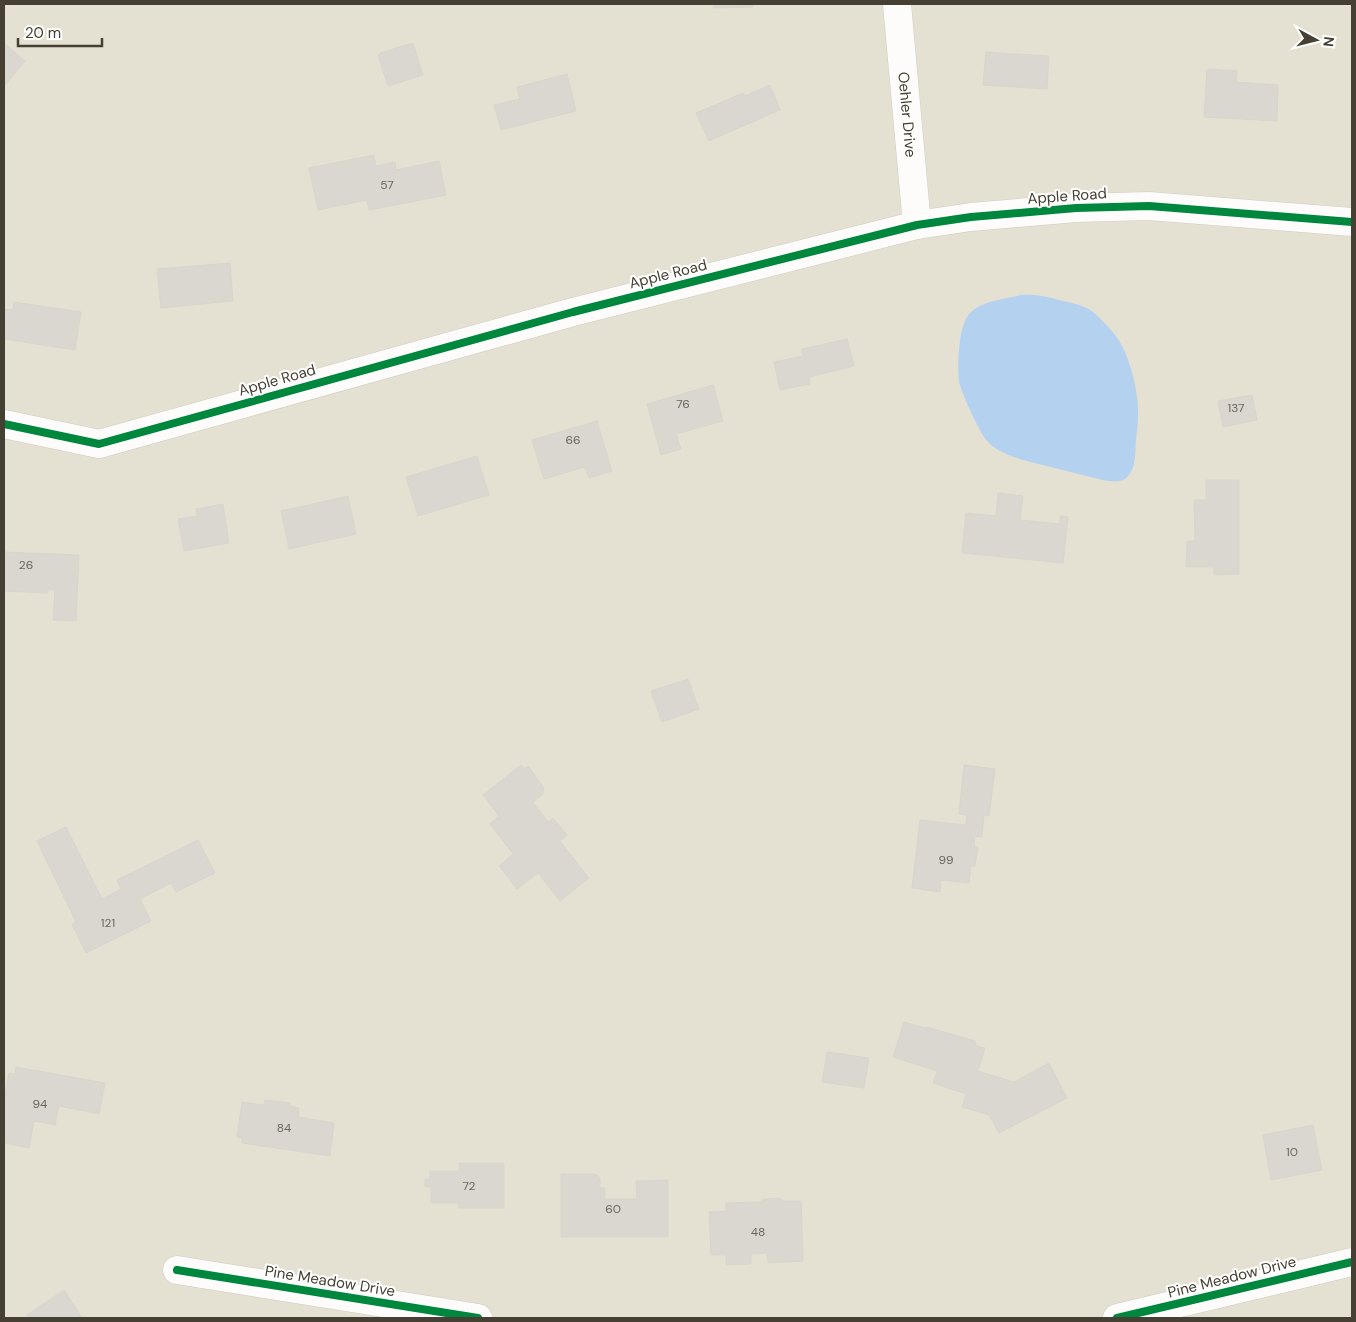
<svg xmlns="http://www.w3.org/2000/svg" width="1356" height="1322" font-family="'DM Sans',sans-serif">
	<rect width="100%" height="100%" fill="#f0eee6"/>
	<path fill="#e4e1d3" d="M4 4H1352V1318H4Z"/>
	<path fill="#b4d2f0" d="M1021 295C1036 294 1049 297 1063 301 1072 303 1083 305 1092 311 1098 316 1114 332 1118 339 1128 354 1135 379 1137 397 1139 410 1138 426 1136 439 1135 452 1137 470 1125 479 1119 483 1109 481 1103 480 1085 476 1068 471 1051 467 1032 462 1002 457 988 442 981 436 960 390 959 381 957 367 959 333 965 321 966 318 969 314 971 312 982 301 1006 299 1021 295Z"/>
	<path fill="#d9d7cf" stroke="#d8d5cc" d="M713 4H753V7L713 8Z
		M4 43 25 61 4 86Z
		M413 43 423 75 388 86 378 56 380 53Z
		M986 52 1049 56 1047 89 983 85Z
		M1207 69 1237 71 1236 82 1278 85 1277 121 1204 117Z
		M567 74 576 111 501 130 494 105 520 99 517 87Z
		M770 85 780 110 709 141 696 113 743 93 745 96Z
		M374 155 376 166 395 162 396 170 439 161 446 195 369 210 367 200 318 210 309 168Z
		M230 263 233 301 161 308 157 269Z
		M14 302 81 312 75 350 4 339V309L13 310Z
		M847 339 854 366 809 377 810 384 780 390 774 362 803 356 802 349Z
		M713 385 723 421 676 434 681 449 661 455 647 404Z
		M1252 395 1257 420 1223 427 1218 401Z
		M597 421 612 471 589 478 585 467 544 479 532 440Z
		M477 456 489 495 418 516 406 477Z
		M1206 480H1239V574L1214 575V567H1186L1187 541H1195L1194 500H1206Z
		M998 493 1023 496 1020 520 1060 524V516L1068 517 1063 563 962 553 966 513 996 516Z
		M348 496 356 534 289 549 281 511Z
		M223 504 229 543 184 551 178 519 197 516 196 509Z
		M4 552 79 555 76 621 53 620 55 590H48V593L4 591Z
		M688 679 699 709 662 722 651 691Z
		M521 765 524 769 528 766 544 788 542 795 533 802 548 822 553 818 567 835 560 841 589 878 560 901 538 873 517 889 499 866 513 854 490 824 499 816 483 795Z
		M964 765 995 769 989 816 984 815 982 837 975 836 974 847H978L975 866H971L969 883 941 880 940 892 912 888 920 820 966 825 967 815 959 814Z
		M66 827 102 899 121 889 117 880 198 840 215 873 176 892 171 883 140 899 151 921 86 953 72 924 76 922 37 841Z
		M904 1022 925 1028 927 1027 975 1041 976 1046 985 1048 978 1071 1014 1082 1049 1063 1067 1098 999 1133 989 1115 962 1107 966 1094 933 1083 937 1071 893 1057Z
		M827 1052 869 1058 864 1088 822 1082Z
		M16 1067 105 1083 99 1114 59 1106 55 1125 34 1121 29 1148 4 1143V1100L9 1073 15 1074Z
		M265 1100 290 1103V1106L299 1108 298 1117 334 1123 330 1156 242 1143V1138L237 1137 242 1102 264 1105Z
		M1313 1125 1322 1170 1271 1180 1263 1135Z
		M459 1163H504V1208H458V1203H431V1187H425V1179H430V1171H459Z
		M561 1174H595L600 1178V1188H605V1199H637L636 1181 668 1180V1237H561Z
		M780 1198 782 1201H801L803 1261 768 1263 767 1253 751 1254V1264L726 1265V1255H711L709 1212 726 1211V1203L761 1202 763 1199Z
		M64 1290 82 1318H29L27 1315Z"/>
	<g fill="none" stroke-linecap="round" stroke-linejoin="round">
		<g stroke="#cecbc4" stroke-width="29">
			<g id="minor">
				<path id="s1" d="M897 4 917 225"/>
				<path d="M4 424 99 444 573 312 917 225 971 217 1076 208 1149 206 1352 222"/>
				<path d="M177 1270 478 1318"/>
				<path d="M1117 1318 1352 1262"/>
			</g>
		</g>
		<use href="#minor" stroke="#fdfcfb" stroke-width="28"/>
		<g stroke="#fff" stroke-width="11">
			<path id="cycleway" d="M4 424 99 444 573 312 917 225 971 217 1076 208 1149 206 1352 222
				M177 1270 478 1318
				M1117 1318 1352 1262"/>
		</g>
		<use href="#cycleway" stroke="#00873e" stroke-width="8"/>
	</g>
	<g text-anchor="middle" stroke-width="4" stroke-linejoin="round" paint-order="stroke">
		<g font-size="12" fill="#6b665b">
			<text x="387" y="189">57</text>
			<text x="683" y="408">76</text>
			<text x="1236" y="412">137</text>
			<text x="573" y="444">66</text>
			<text x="26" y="569">26</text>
			<text x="946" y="864">99</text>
			<text x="108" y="927">121</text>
			<text x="40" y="1108">94</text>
			<text x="284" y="1132">84</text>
			<text x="1292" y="1156">10</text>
			<text x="469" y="1190">72</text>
			<text x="613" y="1213">60</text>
			<text x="758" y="1236">48</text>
		</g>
		<g font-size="15" fill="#454033" stroke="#fff">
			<text dy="5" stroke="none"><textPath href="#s1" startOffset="111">Oehler Drive</textPath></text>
			<text transform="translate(1067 196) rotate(-4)" y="5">Apple Road</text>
			<text transform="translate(668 274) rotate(-14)" y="5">Apple Road</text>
			<text transform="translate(277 380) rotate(-16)" y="5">Apple Road</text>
			<text transform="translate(1232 1277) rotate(-14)" y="5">Pine Meadow Drive</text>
			<text transform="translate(330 1281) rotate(9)" y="5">Pine Meadow Drive</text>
		</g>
	</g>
	<rect width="1356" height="1322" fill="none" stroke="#454033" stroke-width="10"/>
	<g transform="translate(1316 40) rotate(97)" stroke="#ffffff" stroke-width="4" paint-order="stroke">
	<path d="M0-4L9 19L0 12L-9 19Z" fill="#454033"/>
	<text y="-8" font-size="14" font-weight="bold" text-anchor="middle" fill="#454033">N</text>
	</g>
	<path d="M18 38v8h84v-8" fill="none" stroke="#454033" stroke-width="2.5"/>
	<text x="25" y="38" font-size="15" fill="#454033" stroke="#ffffff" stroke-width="4" paint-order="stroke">20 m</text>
</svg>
